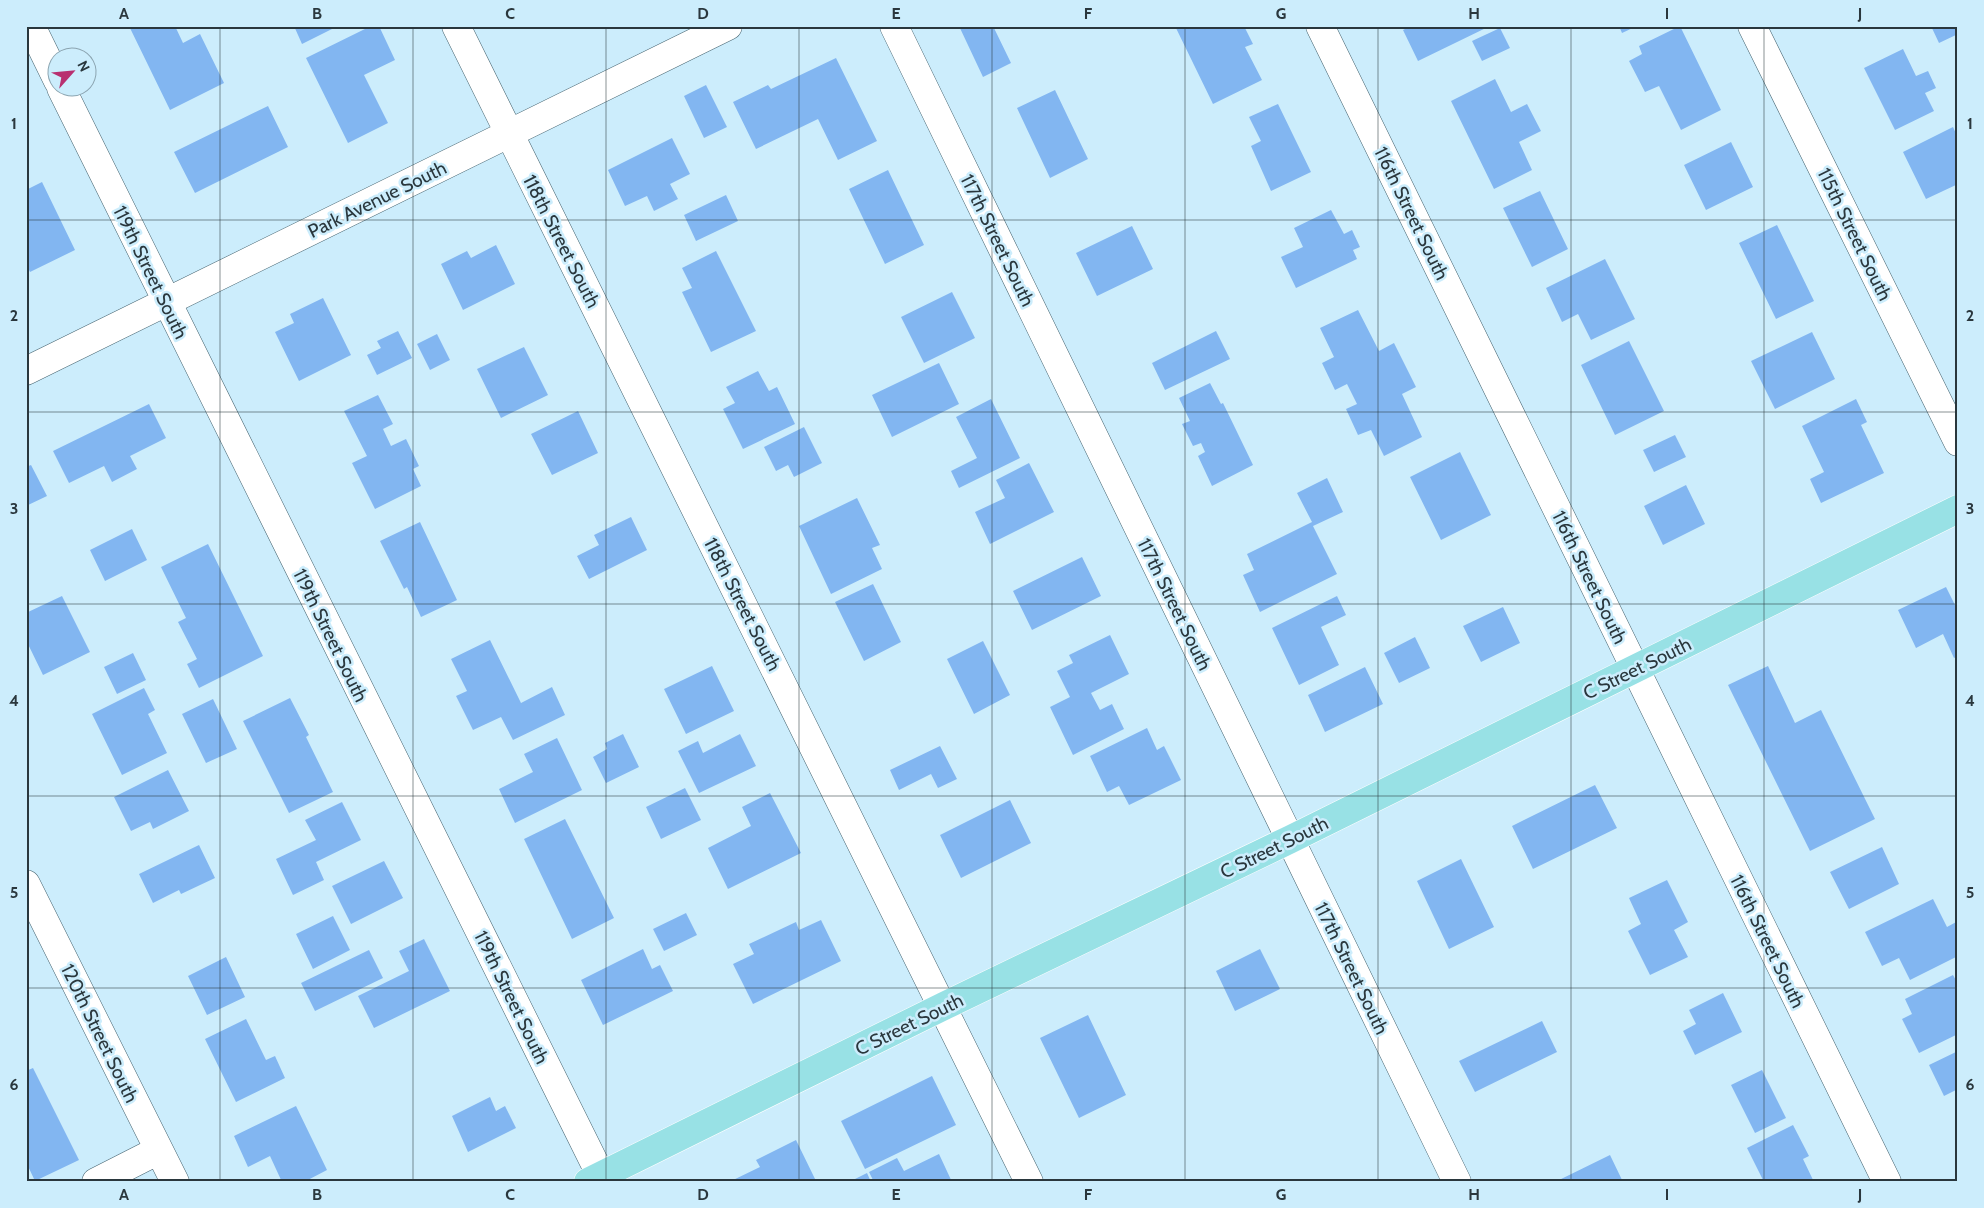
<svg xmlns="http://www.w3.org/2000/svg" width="1984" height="1208" font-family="Cabin,sans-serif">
	<rect width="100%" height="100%" fill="#ccedfc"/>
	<path fill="#82b6f1" d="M129 26H175L183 43 200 34 224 83 170 110Z
		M294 26H338L302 44Z
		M371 26H379L395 60 364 75 388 123 348 143 306 58Z
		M959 26H993L1011 63 983 77Z
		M1175 26H1244L1253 44 1245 47 1262 80 1213 104Z
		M1411 26H1490L1418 61 1403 30Z
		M1619 26H1637L1622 33Z
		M1680 26 1721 110 1681 130 1659 86 1645 92 1629 61 1642 54 1639 46Z
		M1931 26H1958V34L1939 43Z
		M1500 28 1510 48 1482 61 1472 41Z
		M1903 49 1916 76 1928 71 1936 88 1925 93 1934 111 1895 130 1864 68Z
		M836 58 877 141 838 160 818 119 756 149 733 102 768 85 771 89Z
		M1495 79 1511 112 1527 104 1541 131 1519 142 1532 170 1494 189 1451 101Z
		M706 85 727 127 704 138 684 96Z
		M1055 90 1088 159 1050 178 1017 108Z
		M1278 104 1311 172 1271 191 1251 146 1261 141 1249 117Z
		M268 106 288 147 195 193 174 152Z
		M1953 127 1958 138V184L1926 199 1903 152Z
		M672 138 690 174 670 184 678 199 654 211 647 196 625 206 608 170Z
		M1731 142 1753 187 1706 210 1684 165Z
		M888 170 924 245 885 264 849 189Z
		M42 182 75 250 30 272 26 264V190Z
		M1540 191 1568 249 1532 267 1503 208Z
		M726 195 738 221 696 241 684 215Z
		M1331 210 1344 234 1352 230 1360 247 1353 250 1357 259 1296 288 1281 257 1303 247 1294 228Z
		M1777 225 1814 301 1776 319 1739 243Z
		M1132 226 1153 269 1097 296 1076 253Z
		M496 245 515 284 463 310 441 264 467 251 471 258Z
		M716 251 756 331 711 352 682 292 692 288 682 268Z
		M1605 259 1635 319 1591 340 1578 314 1562 322 1546 288Z
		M952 292 975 338 924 363 901 317Z
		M323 298 351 355 299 381 275 332 294 323 290 314Z
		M1358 310 1379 351 1394 343 1416 387 1402 394 1422 437 1384 456 1371 430 1358 435 1346 409 1357 404 1347 384 1335 390 1322 363 1334 357 1320 328Z
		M398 331 412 358 377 375 367 355 381 348 377 341Z
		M1216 331 1230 359 1165 390 1152 363Z
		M1812 332 1835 379 1775 409 1751 361Z
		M437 334 450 360 430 370 417 344Z
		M1629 341 1664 411 1615 435 1581 365Z
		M524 347 548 395 501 418 477 369Z
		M939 363 959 404 892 437 872 395Z
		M758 371 769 391 777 387 795 424 743 449 723 409 735 403 726 387Z
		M1210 383 1221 404 1223 403 1253 465 1212 486 1198 456 1205 452 1201 443 1193 446 1182 424 1190 421 1179 398Z
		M378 395 393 424 383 429 391 446 406 439 419 466 413 469 421 486 375 509 352 463 367 456 344 411Z
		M991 399 1020 458 959 488 951 471 977 458 956 417Z
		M1856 399 1867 422 1861 425 1884 473 1821 503 1810 479 1824 472 1802 426Z
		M149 404 166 438 130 456 137 469 112 482 104 466 69 483 53 451Z
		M578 411 598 453 552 475 531 434Z
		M804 427 822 463 794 477 788 465 776 471 764 447Z
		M1675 435 1686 457 1654 472 1643 450Z
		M1460 452 1491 515 1441 540 1410 477Z
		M1029 463 1054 512 990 544 975 512 1005 498 996 480Z
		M31 465 47 496 26 506V467Z
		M1327 478 1343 512 1313 526 1337 574 1260 612 1243 575 1254 570 1247 554 1312 522 1297 493Z
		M1686 485 1705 524 1663 545 1644 506Z
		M857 498 880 545 872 548 882 569 831 594 799 526Z
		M631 517 647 550 589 579 577 556 599 545 594 535Z
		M420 522 457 600 421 617 407 587 404 589 380 541Z
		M132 529 147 560 105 581 90 550Z
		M208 544 263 656 199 688 187 664 197 659 178 622 186 618 161 567Z
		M1082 557 1101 596 1032 630 1013 591Z
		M873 584 901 642 864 661 835 602Z
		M1946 587 1958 611V656L1954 658 1943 634 1916 648 1898 610Z
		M62 596 90 652 43 675 26 640V613Z
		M1337 596 1346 615 1321 627 1339 665 1299 685 1272 628Z
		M1503 607 1520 643 1481 662 1463 626Z
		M1110 635 1129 674 1091 693 1100 710 1112 704 1124 729 1073 755 1050 707 1070 697 1057 671 1073 663 1069 655Z
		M1415 637 1430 668 1399 683 1384 653Z
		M490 640 521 703 552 687 565 715 513 740 501 717 473 730 456 696 467 691 451 659Z
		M983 641 1010 695 974 714 947 659Z
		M133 653 146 680 117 694 104 667Z
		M712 666 734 711 686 734 664 689Z
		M1768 666 1795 723 1821 710 1875 819 1810 851 1728 685Z
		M1365 667 1383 704 1325 732 1308 695Z
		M144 688 155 710 148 714 167 753 122 775 92 714Z
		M290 698 309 735 306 737 333 792 289 813 243 721Z
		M213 699 237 749 206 763 182 714Z
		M1147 728 1157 750 1164 746 1181 780 1129 805 1119 786 1107 792 1090 756Z
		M623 734 639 767 606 783 593 757 607 749 605 743Z
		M740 734 756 766 699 793 678 751 698 741 703 753Z
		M557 738 582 790 515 823 499 789 533 772 524 754Z
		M940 746 957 779 938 788 931 774 899 790 890 770Z
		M168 770 189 811 153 829 150 822 131 831 114 797Z
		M1595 785 1617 828 1533 869 1512 826Z
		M685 788 701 820 661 839 646 807Z
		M770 793 801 853 728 889 708 848 751 826 742 807Z
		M1010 800 1031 843 961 878 940 835Z
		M342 802 361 840 316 862 324 880 293 895 276 859 316 840 305 820Z
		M565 819 614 918 572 939 524 839Z
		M199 845 215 878 181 894 179 890 153 903 139 874Z
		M1882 847 1899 884 1849 909 1830 872Z
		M1461 859 1494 927 1449 949 1417 881Z
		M384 861 403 898 351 924 332 886Z
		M1667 880 1688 922 1674 930 1688 957 1650 975 1628 931 1641 924 1629 898Z
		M1933 899 1947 927 1958 921V944L1955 945 1958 956 1910 980 1899 958 1882 966 1865 932Z
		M686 913 697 935 664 951 653 929Z
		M333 916 350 950 313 969 296 934Z
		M821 920 841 961 753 1004 733 964 754 954 749 944 796 922 799 930Z
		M424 939 450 991 374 1028 358 996 409 971 399 951Z
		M643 949 652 969 660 965 673 991 603 1025 581 980Z
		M1260 949 1280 989 1235 1011 1216 971Z
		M369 950 383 978 315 1011 301 983Z
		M226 957 245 997 207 1015 188 976Z
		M1953 975 1958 984V1034L1919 1053 1902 1019 1912 1014 1905 999Z
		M1723 993 1742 1032 1695 1055 1683 1031 1696 1024 1689 1010Z
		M1088 1015 1126 1095 1079 1118 1040 1038Z
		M246 1019 266 1060 275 1056 285 1078 236 1102 205 1039Z
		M1542 1021 1557 1052 1475 1092 1459 1061Z
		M1958 1051V1089L1944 1096 1929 1065Z
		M33 1068 79 1160 35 1181 26 1162V1071Z
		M1762 1070 1786 1118 1755 1133 1731 1085Z
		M932 1076 956 1125 865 1169 841 1121Z
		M490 1097 496 1111 505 1106 516 1128 468 1152 452 1116Z
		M296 1106 327 1170 304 1182H282L270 1156 248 1167 234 1136Z
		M1793 1125 1809 1156 1803 1159 1814 1182H1764L1747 1148Z
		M796 1140 816 1181 729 1182 760 1167 756 1160Z
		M939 1154 952 1182H874L869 1172 897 1158 904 1171Z
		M1610 1155 1623 1182H1555Z
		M867 1173 871 1182H849Z"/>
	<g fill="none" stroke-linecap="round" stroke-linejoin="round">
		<g stroke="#466470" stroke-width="29">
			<path id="minor" d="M31 26 58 81
				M456 26 1029 1182
				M894 26 1457 1182
				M1320 26 1887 1182
				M1752 26 1958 442
				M61 88 604 1182
				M26 371 728 26
				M26 884 175 1182
				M96 1182 159 1150"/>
		</g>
		<g stroke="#fff" stroke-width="29">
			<path id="major" d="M588 1182 944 1006 1289 840 1958 509"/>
		</g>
		<use href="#minor" stroke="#fff" stroke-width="28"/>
		<use href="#major" stroke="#98e1e5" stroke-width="28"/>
	</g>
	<path fill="none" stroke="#2a373d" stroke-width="1" stroke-opacity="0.55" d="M220 26V1182M413 26V1182M606 26V1182M799 26V1182M992 26V1182M1185 26V1182M1378 26V1182M1571 26V1182M1764 26V1182M26 220H1958M26 412H1958M26 604H1958M26 796H1958M26 988H1958"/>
	<g text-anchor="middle" stroke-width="5" stroke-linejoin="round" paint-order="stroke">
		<g font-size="19" fill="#2a373d" stroke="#ccedfc">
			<text transform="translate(377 199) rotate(-26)" y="7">Park Avenue South</text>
			<text transform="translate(1412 213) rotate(64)" y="7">116th Street South</text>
			<text transform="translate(1855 234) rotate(64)" y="7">115th Street South</text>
			<text transform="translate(998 240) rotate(64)" y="7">117th Street South</text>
			<text transform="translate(562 241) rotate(63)" y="7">118th Street South</text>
			<text transform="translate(151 272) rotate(64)" y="7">119th Street South</text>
			<text transform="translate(1590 577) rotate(64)" y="7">116th Street South</text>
			<text transform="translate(743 604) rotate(63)" y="7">118th Street South</text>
			<text transform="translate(1175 604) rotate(64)" y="7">117th Street South</text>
			<text transform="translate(331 635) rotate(64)" y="7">119th Street South</text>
			<text transform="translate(1637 668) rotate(-26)" y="7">C Street South</text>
			<text transform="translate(1274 847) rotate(-26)" y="7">C Street South</text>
			<text transform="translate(1768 941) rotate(64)" y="7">116th Street South</text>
			<text transform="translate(1352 968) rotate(64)" y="7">117th Street South</text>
			<text transform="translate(512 997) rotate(64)" y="7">119th Street South</text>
			<text transform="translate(909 1024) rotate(-26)" y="7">C Street South</text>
			<text transform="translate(100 1033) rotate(64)" y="7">120th Street South</text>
		</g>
	</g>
	<rect width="1984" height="1208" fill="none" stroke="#ccedfc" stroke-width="55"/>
	<g transform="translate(72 72) rotate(63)"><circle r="24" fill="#ccedfc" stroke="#8ba4b0"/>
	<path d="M0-4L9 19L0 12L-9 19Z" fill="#b83070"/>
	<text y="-8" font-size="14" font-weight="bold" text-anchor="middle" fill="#2a373d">N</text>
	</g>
	<rect x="28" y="28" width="1928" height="1152" fill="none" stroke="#2a373d" stroke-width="2"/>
	<g font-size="16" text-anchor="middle" font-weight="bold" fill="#2a373d">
		<text x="124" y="19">A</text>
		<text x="317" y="19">B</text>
		<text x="510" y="19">C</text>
		<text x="703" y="19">D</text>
		<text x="896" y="19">E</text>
		<text x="1088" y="19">F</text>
		<text x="1281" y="19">G</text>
		<text x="1474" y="19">H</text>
		<text x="1667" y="19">I</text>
		<text x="1860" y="19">J</text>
		<text x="14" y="129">1</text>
		<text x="1970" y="129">1</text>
		<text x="14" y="321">2</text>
		<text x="1970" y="321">2</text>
		<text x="14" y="514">3</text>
		<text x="1970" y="514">3</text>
		<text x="14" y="706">4</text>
		<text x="1970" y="706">4</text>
		<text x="14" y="898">5</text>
		<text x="1970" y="898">5</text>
		<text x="14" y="1090">6</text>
		<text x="1970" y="1090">6</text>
		<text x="124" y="1200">A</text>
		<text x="317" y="1200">B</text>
		<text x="510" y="1200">C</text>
		<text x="703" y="1200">D</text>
		<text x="896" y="1200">E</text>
		<text x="1088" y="1200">F</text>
		<text x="1281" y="1200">G</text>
		<text x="1474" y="1200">H</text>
		<text x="1667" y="1200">I</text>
		<text x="1860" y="1200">J</text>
	</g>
</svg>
